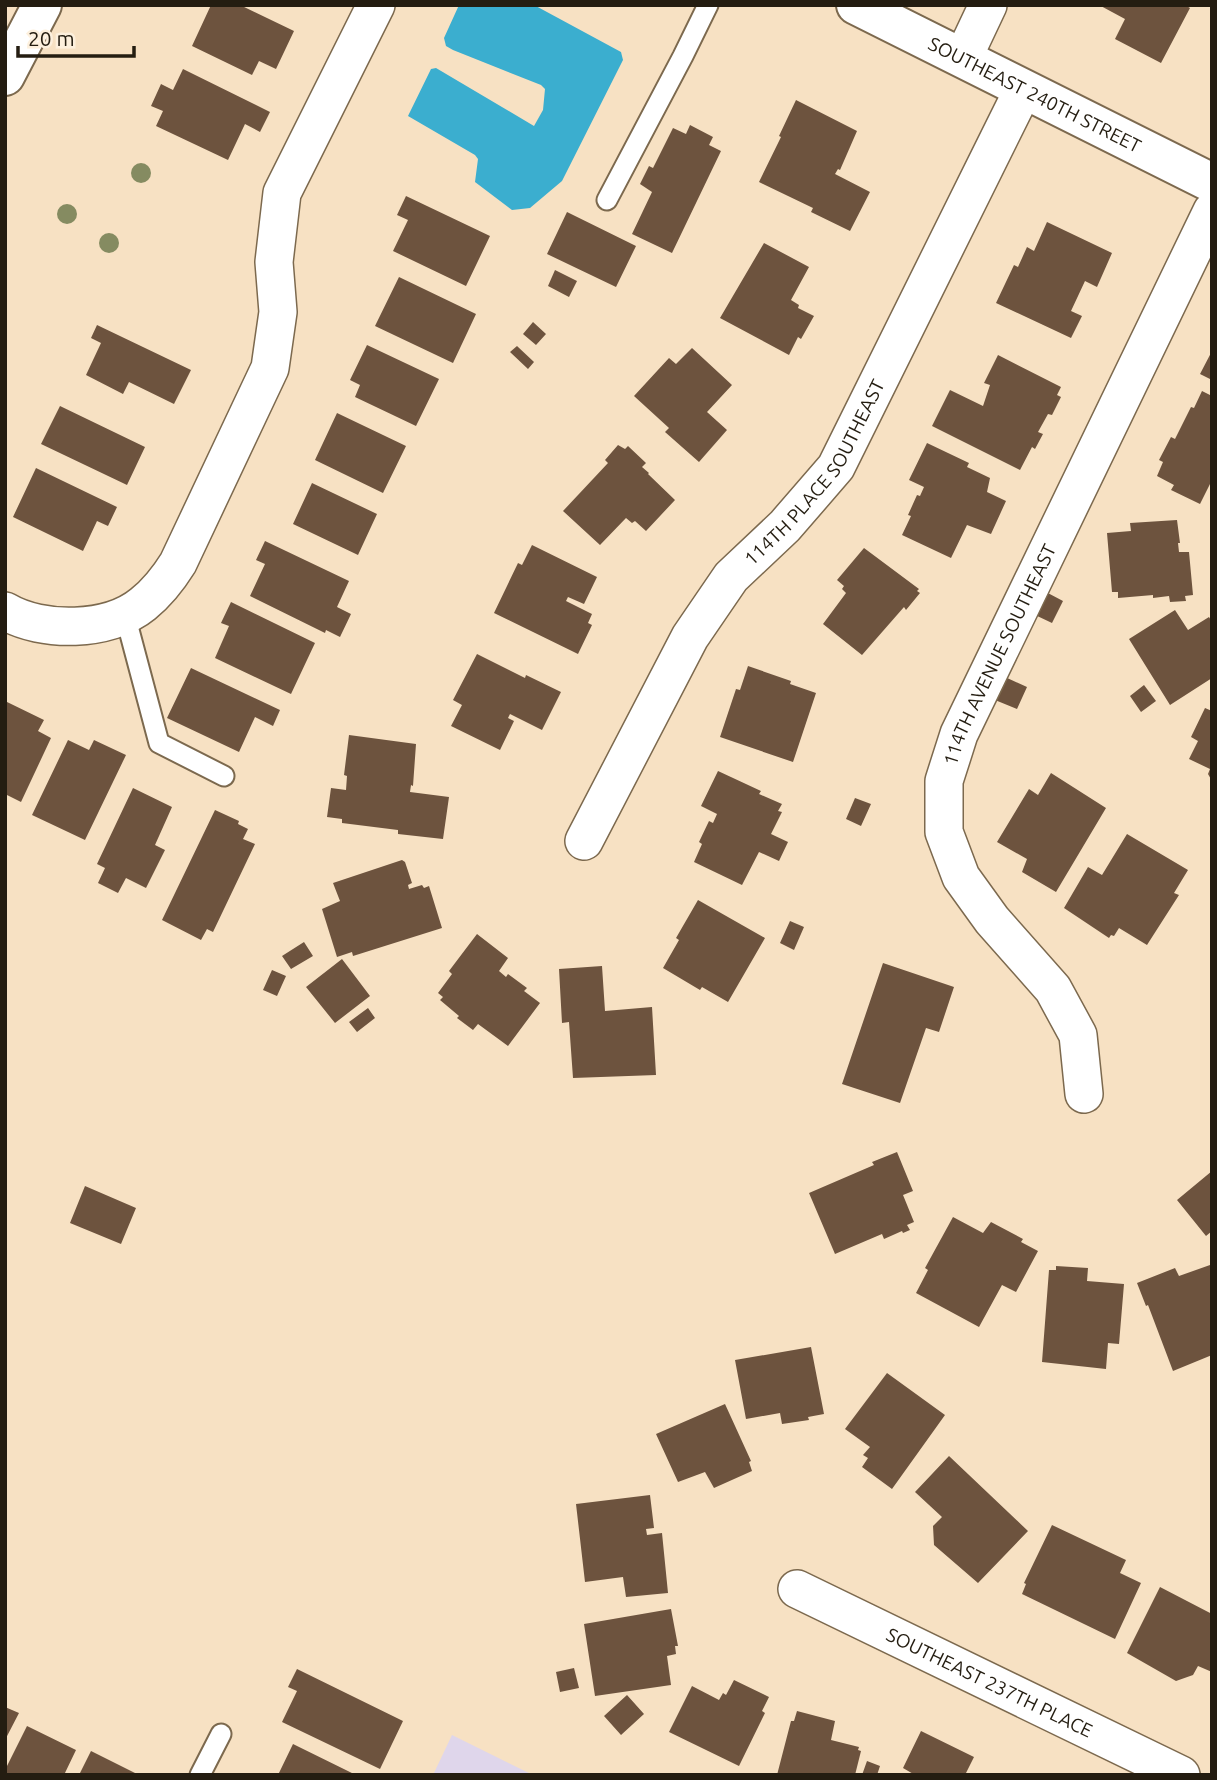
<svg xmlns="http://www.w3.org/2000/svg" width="1217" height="1780" font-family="Ubuntu,sans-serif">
	<rect width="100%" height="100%" fill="#f7e1c3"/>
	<path fill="#dfd6eb" d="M452 1735 533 1775H433Z"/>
	<path fill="#3baecf" d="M459 5H534L621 52 623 60 562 181 530 208 512 210 475 182 478 159 475 155 408 116 431 69 436 68 534 126 543 110 545 89 541 85 453 50 446 46 444 38Z"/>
	<path fill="#6d533e" d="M211 5H240L294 31 276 69 259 61 252 75 192 46Z
		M1099 5H1185L1190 8 1161 63 1115 39 1125 19Z
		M183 69 270 112 260 132 245 124 228 160 156 126 163 111 151 106 161 84 173 90Z
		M796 100 857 131 840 170 838 169 835 174 870 192 850 231 811 212 813 208 759 182 781 137 779 136Z
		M690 125 713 137 709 145 721 151 672 253 632 234 652 192 640 184 649 166 653 168 673 128 686 134Z
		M406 196 490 236 466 286 393 251 408 220 397 215Z
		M567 212 636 246 616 287 547 254Z
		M1047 222 1112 253 1097 287 1085 281 1071 311 1082 316 1071 338 996 303 1014 265 1018 267 1027 247 1034 251Z
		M764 243 809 267 791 300 799 305 798 308 814 316 801 339 798 337 789 355 720 318Z
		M555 270 577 281 569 297 548 286Z
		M399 277 476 314 453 363 375 326Z
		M533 322 546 334 536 345 523 334Z
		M97 325 191 370 174 404 129 382 123 394 86 375 101 343 91 338Z
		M367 345 439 379 416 426 355 397 360 385 350 380Z
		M517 346 534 362 528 369 510 352Z
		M692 348 732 385 707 412 727 430 699 462 665 432 669 428 634 396 669 358 676 364Z
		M1212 351V380L1200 374Z
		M998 355 1061 387 1057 395 1061 397 1052 415 1048 414 1038 432 1043 434 1035 449 1032 447 1020 470 932 426 950 390 983 406 990 385 984 383Z
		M1202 391 1212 396V480L1200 504 1171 490 1174 485 1157 476 1163 462 1159 460 1171 437 1175 439 1191 407 1194 408Z
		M60 406 145 447 127 485 41 444Z
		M337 413 406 446 383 493 315 460Z
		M927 443 969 463 967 467 990 478 987 492 1006 501 991 534 967 525 951 558 902 535 911 516 908 515 917 495 920 496 924 487 909 480Z
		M618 445 625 449 628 446 646 463 642 467 649 473 648 474 675 500 646 531 635 521 632 523 626 518 600 545 563 511 608 463 605 460Z
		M36 468 117 507 108 526 97 521 83 551 13 517Z
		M312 483 377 514 358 555 293 524Z
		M1177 520 1180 543H1178L1179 552H1189L1193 595 1185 596 1186 601 1170 602 1169 596 1153 598V595L1118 598V592H1112L1107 533 1131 531 1130 523Z
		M265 541 349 581 337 607 351 614 340 637 326 630 325 633 250 596 265 564 256 560Z
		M532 545 597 577 584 604 568 597 566 601 592 614 588 623 592 625 578 654 494 613 518 563 522 565Z
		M864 548 919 589 917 591 920 593 906 610 904 607 862 655 823 624 846 593 842 589 844 586 837 580Z
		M1044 591 1063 601 1052 623 1033 614Z
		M231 602 315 643 291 694 215 658 229 626 221 623Z
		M1175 610 1188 630 1209 617 1212 622V678L1170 705 1129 639Z
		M477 654 525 678 526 675 561 692 542 730 510 714 508 718 514 721 500 750 451 726 462 705 453 700Z
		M748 666 791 681 790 684 816 693 793 762 720 737 736 689 740 690Z
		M191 668 280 710 273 726 255 717 239 752 167 718Z
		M1005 677 1027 687 1017 709 995 700Z
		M1144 685 1156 701 1141 712 1130 696Z
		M5 701 44 720 38 731 51 738 21 802 5 794Z
		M1205 708 1212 711V781L1208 774 1210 769 1189 759 1198 741 1191 737Z
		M349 735 416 744 413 786 411 785 410 792 449 797 443 839 398 834V830L342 823V819L327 817 331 788 346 790 347 776 344 775Z
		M68 740 89 750 94 740 126 755 85 840 32 815Z
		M718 771 761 791 759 794 782 804 778 811 782 812 771 834 788 842 779 861 759 852 742 885 694 862 702 844 699 842 709 821 713 823 717 814 701 806Z
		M1051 773 1106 808 1056 892 1022 872 1027 859 997 842 1029 789 1038 795Z
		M133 788 172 807 155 845 165 850 146 888 126 878 118 893 98 883 105 868 97 864Z
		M855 798 871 804 861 826 846 819Z
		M215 810 239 821 238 824 248 829 243 839 255 844 213 932 207 929 201 940 162 920Z
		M1127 834 1188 870 1174 893 1179 895 1147 945 1119 928 1114 936 1111 935 1109 938 1064 908 1088 867 1102 875Z
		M402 860 405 862 412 883 408 885 409 889 422 885 424 888 429 886 442 928 353 956 352 952 337 957 322 909 340 901 333 883Z
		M698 900 765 938 728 1002 702 987 700 990 663 968 679 940 676 938Z
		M790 921 804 927 794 950 780 943Z
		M477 934 508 958 499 971 506 977 508 974 527 988 524 991 540 1003 508 1046 478 1024 473 1030 457 1018 459 1016 440 1000 443 997 438 993 452 974 449 971Z
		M304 942 313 956 291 969 282 956Z
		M342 959 370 996 335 1023 306 987Z
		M883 963 954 987 939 1032 926 1028 900 1103 842 1084Z
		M602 966 605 1011 652 1007 656 1075 573 1078 569 1022 562 1023 559 969Z
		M272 970 286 976 277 996 263 990Z
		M368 1008 375 1018 357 1032 349 1022Z
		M897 1152 913 1191 903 1195 914 1222 907 1225 910 1230 903 1233 902 1231 884 1239 882 1234 835 1254 809 1193 874 1165 872 1162Z
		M1212 1171V1231L1206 1236 1177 1200Z
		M85 1186 136 1208 121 1244 70 1223Z
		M953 1217 983 1233 991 1222 1023 1239 1021 1242 1038 1251 1016 1292 1002 1285 979 1327 916 1293 928 1270 925 1268Z
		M1210 1265 1212 1355 1173 1371 1148 1305 1146 1306 1137 1283 1175 1268 1179 1276Z
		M1056 1266 1088 1268 1087 1281 1124 1284 1119 1344 1108 1343 1106 1369 1042 1362 1049 1270H1056Z
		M811 1347 824 1414 808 1417 809 1420 782 1424 780 1413 746 1419 735 1360Z
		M887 1373 945 1415 892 1489 862 1467 868 1458 863 1455 870 1447 845 1429Z
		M725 1404 751 1461 749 1462 752 1471 714 1488 705 1472 678 1482 656 1434Z
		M949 1456 1028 1531 978 1583 934 1545 933 1526 942 1517 915 1492Z
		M650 1495 654 1528 646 1529 647 1535 662 1533 668 1593 626 1597 623 1577 585 1582 576 1504Z
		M1052 1525 1126 1560 1120 1573 1141 1583 1115 1639 1022 1594 1026 1584 1024 1583Z
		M1160 1587 1212 1614V1672L1198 1666 1193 1675 1176 1681 1127 1653Z
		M671 1609 678 1646H675L676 1654 667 1656 671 1685 595 1696 584 1624Z
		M574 1668 579 1688 560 1692 556 1672Z
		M297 1669 403 1721 380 1769 282 1722 297 1691 288 1687Z
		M734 1680 769 1697 762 1711 765 1713 739 1766 669 1732 692 1686 719 1700 723 1693 726 1695Z
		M627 1695 644 1714 621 1735 604 1716Z
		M5 1707 19 1713 5 1740Z
		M797 1711 835 1721 831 1740 859 1747 858 1750 861 1751 855 1775H777L791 1721H794Z
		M27 1726 76 1750 64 1775H5V1770Z
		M921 1731 974 1757 965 1775H915L903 1768Z
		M293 1744 356 1775H278Z
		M91 1751 139 1775H79Z
		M867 1761 880 1766 877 1775H862Z"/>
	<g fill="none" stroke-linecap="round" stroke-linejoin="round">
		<g stroke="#7c694e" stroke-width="23">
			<path id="lane" d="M607 200 683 56 708 5
				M125 615 159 743 224 776
				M200 1775 221 1734"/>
		</g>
		<g stroke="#7c694e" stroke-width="40">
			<g id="street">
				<path d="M963 58 988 5"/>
				<path d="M5 611C42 633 109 632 143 604 158 592 168 579 178 563L270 368 278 312 274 262 282 193 376 5"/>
				<path id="s1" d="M584 841 690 637 731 577 785 526 836 467 1023 90"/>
				<path id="s2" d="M1084 1094 1078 1035 1053 989 992 920 961 877 944 832V781L959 734 1212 211"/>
				<path id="s3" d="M797 1589 1181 1775"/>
			</g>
		</g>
		<g stroke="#7c694e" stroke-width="42">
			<g id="secondary">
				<path id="s4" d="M856 5 1212 183"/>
				<path d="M5 76 42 5"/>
			</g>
		</g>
		<use href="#lane" stroke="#fff" stroke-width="19"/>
		<use href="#street" stroke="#fff" stroke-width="37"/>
		<use href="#secondary" stroke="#fff" stroke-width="38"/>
	</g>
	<g fill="#858b61">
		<circle cx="141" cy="173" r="10"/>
		<circle cx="67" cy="214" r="10"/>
		<circle cx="109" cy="243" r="10"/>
	</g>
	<g text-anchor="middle" stroke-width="7" stroke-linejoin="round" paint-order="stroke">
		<g font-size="19" fill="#241d11" stroke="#fdf0dd">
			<text dy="7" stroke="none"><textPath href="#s4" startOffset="200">SOUTHEAST 240TH STREET</textPath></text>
			<text dy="7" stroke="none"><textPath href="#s1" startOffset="438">114TH PLACE SOUTHEAST</textPath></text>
			<text dy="7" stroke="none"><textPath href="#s2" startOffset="494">114TH AVENUE SOUTHEAST</textPath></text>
			<text dy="7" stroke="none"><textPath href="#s3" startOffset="214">SOUTHEAST 237TH PLACE</textPath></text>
		</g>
	</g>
	<rect width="1217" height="1780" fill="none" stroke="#241d11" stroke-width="14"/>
	<path d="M18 46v10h116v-10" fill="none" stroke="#241d11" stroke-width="3.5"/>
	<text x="28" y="46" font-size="21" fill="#241d11" stroke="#fdf0dd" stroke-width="5" paint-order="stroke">20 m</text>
</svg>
